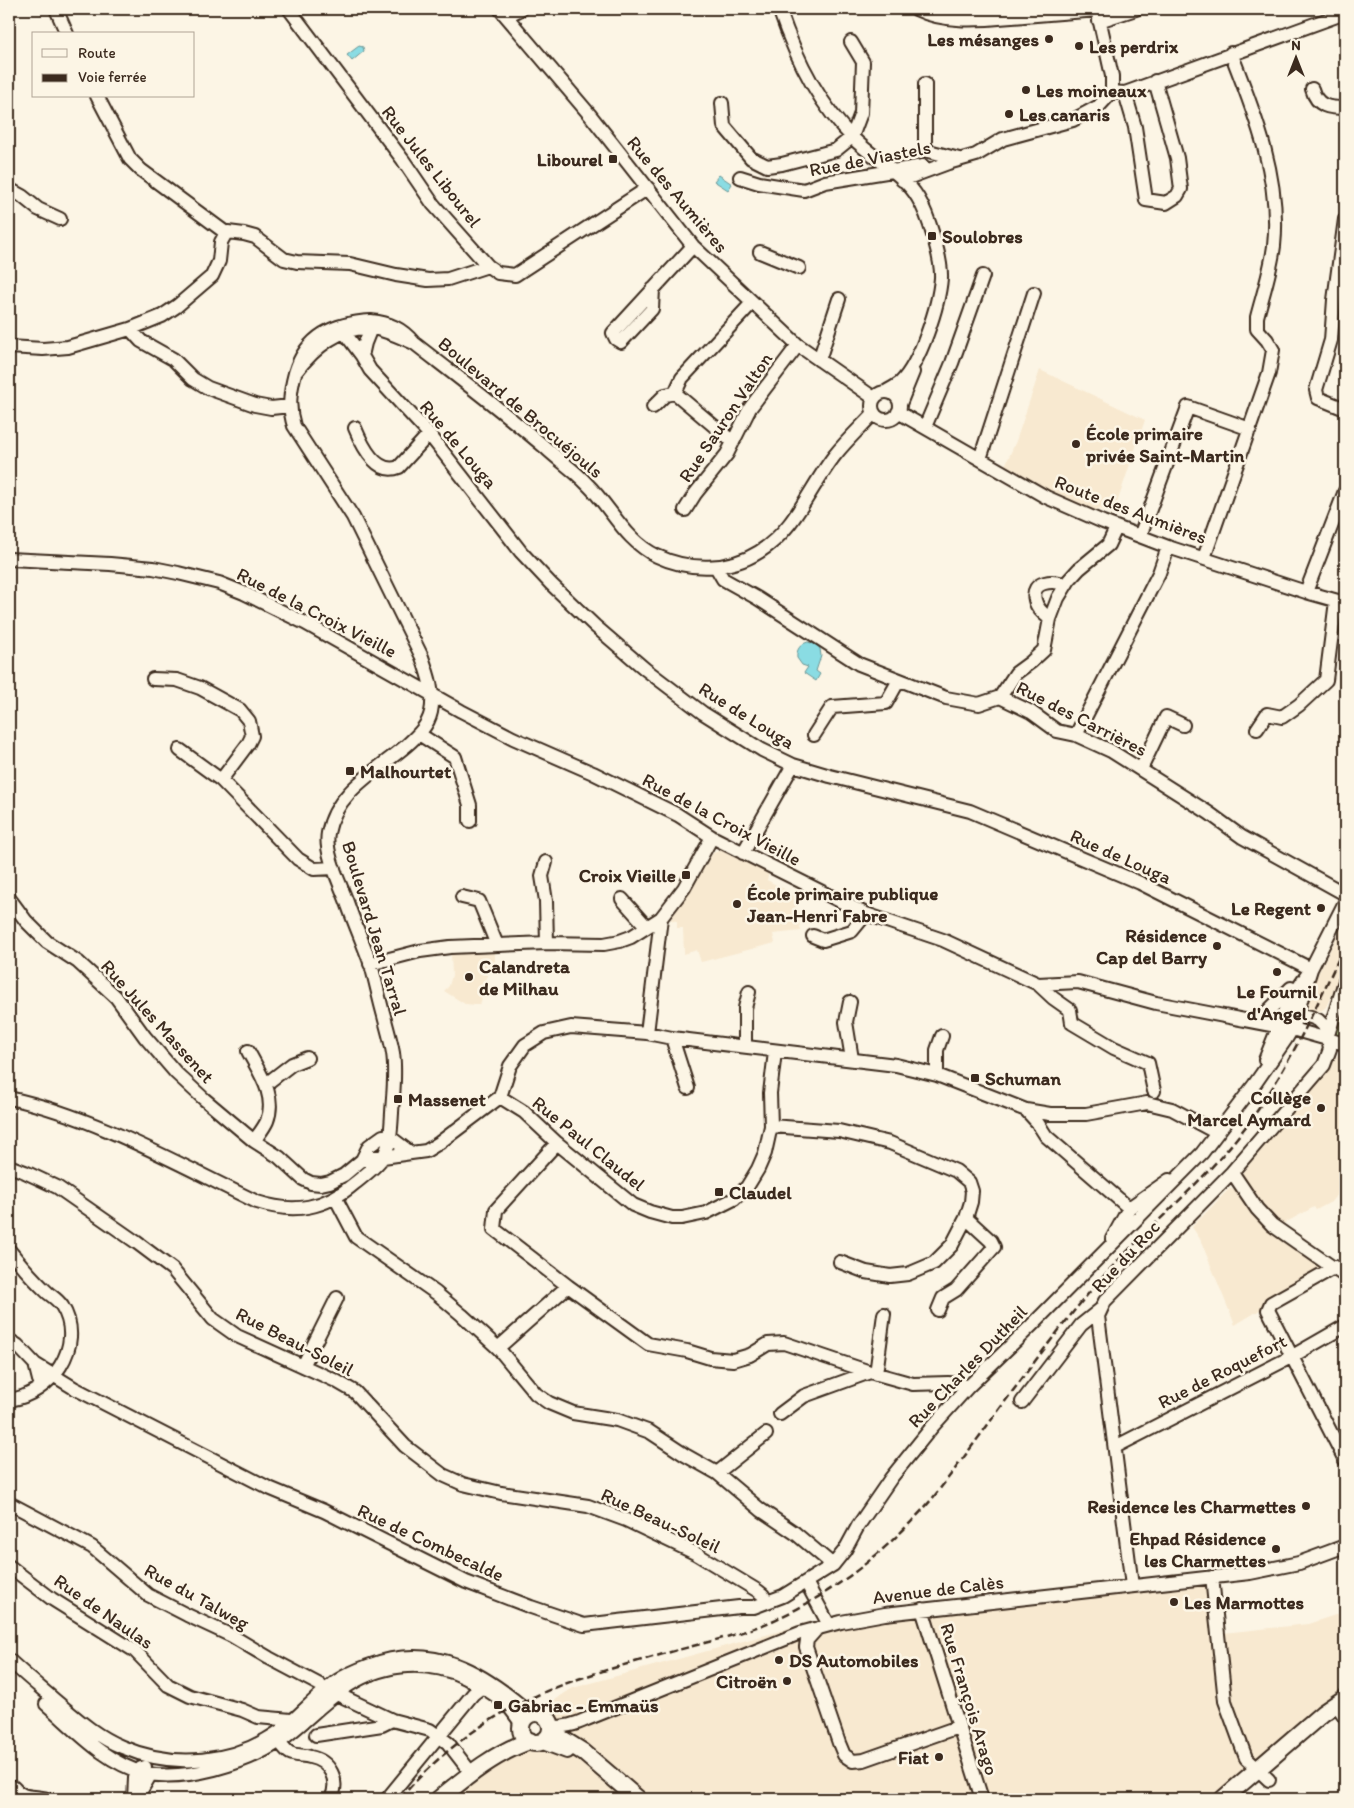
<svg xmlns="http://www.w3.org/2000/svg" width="1354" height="1808" font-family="Itim,sans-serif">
	<rect width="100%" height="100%" fill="#fcf5e5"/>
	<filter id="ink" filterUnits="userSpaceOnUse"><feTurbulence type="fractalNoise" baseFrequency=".02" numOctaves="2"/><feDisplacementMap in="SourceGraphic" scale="10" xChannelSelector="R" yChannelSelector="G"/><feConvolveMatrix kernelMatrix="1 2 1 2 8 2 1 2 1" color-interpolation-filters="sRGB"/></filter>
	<g filter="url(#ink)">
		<path fill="#f8e9d0" d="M1040 370 1145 420 1113 515 1099 509 1093 513 1080 508 1004 468 1016 441Z
			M722 850 769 873 767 880 793 894 801 931 773 934 775 943 701 962 697 950 684 954 683 928H677V921L671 920 673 911 685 897 713 853Z
			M1345 921V966L1326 1007 1321 1011 1311 1010 1306 1006 1305 999Z
			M495 952V963L483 983V991L481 1002 478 1005 465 1004 444 991 449 986 452 975 451 953Z
			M1341 1052 1345 1053V1184L1331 1202 1316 1210 1314 1207 1281 1225 1246 1186 1242 1177 1243 1172Z
			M1229 1189H1234L1237 1192 1251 1214 1264 1227 1325 1269 1263 1304V1308L1235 1325 1200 1239 1192 1227Z
			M1217 1580 1223 1633 1308 1624 1338 1614 1345 1632V1690L1327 1702 1309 1717 1213 1799H454L500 1760 553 1736 557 1719 549 1703 573 1688 773 1633 808 1622Z"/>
		<path fill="#bfe19b" stroke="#7d865c" d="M1345 997V1040L1337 1035 1335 1031Z"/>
		<path fill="#8adce3" stroke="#6a9594" d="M359 46 363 47 364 51 352 61 347 55Z
			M719 175 732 184 728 190 714 181Z
			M808 642 817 645 820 649 821 656 816 671 820 674 816 681 804 673 808 667 802 665 797 658C796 650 800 644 808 642Z"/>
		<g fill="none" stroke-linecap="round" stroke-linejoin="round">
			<g stroke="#3b2a1e" stroke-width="16">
				<path id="minor" d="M56 9 67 34
					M289 9 403 160 433 204 488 266 498 273 515 275 648 188
					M500 9 590 115 693 246 798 345 874 398
					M779 9C795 56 818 104 854 139 874 159 904 174 918 198 928 214 942 259 941 278 939 305 920 364 900 383 896 386 891 389 887 391
					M916 9C949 25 988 19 1024 16 1048 14 1073 12 1098 10
					M1097 9 1112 76V92
					M507 16 521 9
					M1099 21 1136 9
					M925 84V150L959 159
					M1312 89C1317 107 1329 108 1345 108
					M1125 93 1135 127 1146 200 1166 203 1177 196 1181 189 1177 158 1155 81
					M97 96 130 159 141 170 226 233
					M722 103 724 126 751 158 767 166 782 164 836 150 852 137 861 113 863 62 851 42
					M740 177 759 183 804 190 825 182 923 166
					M902 180 948 163 976 155 1003 139 1073 120 1099 106 1112 92 1125 93 1345 13
					M9 189 22 196 38 209 60 219
					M1345 219 1334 300 1331 340 1316 390 1318 398 1345 409
					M760 252 799 268
					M653 289 652 309 621 342 616 339 613 333 693 246
					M371 321C389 323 402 328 414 343 402 338 390 332 377 329 342 323 315 347 295 373 306 336 334 323 371 321Z
					M130 329 141 341 173 359 193 379 208 388 255 405 271 408 290 406
					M344 332 362 356 370 370 429 434 521 552 551 584 595 626 645 669 703 713 762 750 793 765 830 776 970 811 1140 883 1311 969
					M414 343C459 378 504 412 547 449 560 461 575 471 587 484 611 507 625 541 657 556 689 571 729 571 759 552 795 530 810 487 835 455 847 440 861 427 874 413
					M9 347 43 349 68 347 130 329 162 316 177 306 212 276 219 261 221 242 226 233 228 232 244 234 255 237 284 259 297 262 350 264 396 275 428 280 448 279 488 266
					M362 356 365 343 371 328
					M819 360 839 299
					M872 406a14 14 0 1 1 28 0a14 14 0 1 1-28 0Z
					M675 393 682 378 752 303
					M675 393 733 442
					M900 404 913 372
					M653 407 665 395 675 393
					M898 412 1046 497 1103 522 1168 547 1306 592 1345 603
					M925 427 952 363 983 276
					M355 428C362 445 377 476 399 467L429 434
					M980 459 1034 293
					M685 510 695 494 727 454 750 408 798 345
					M1140 536 1188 407 1250 429
					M1204 558 1269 373 1273 350 1267 340 1257 329V317C1263 294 1271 270 1274 246 1281 179 1255 114 1231 53
					M9 559 110 564 153 568 178 573 219 583 244 593 305 623 461 711 513 738 593 773 678 815 712 837 866 914 943 940 1038 984 1078 982 1156 1003 1292 1029 1345 1044
					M716 567 723 579 757 598 859 664 946 698 979 704 1000 697 1031 712 1057 731 1076 735 1111 751 1209 813 1242 837 1345 894
					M1306 592 1345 491
					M1050 619C1044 614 1037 609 1035 600 1030 580 1054 580 1066 585
					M153 679 177 680 200 688 240 710 249 721 252 736 248 744 221 780
					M1000 697 1016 673 1031 662 1044 650 1050 619 1058 598 1069 580 1079 569 1108 545 1116 528
					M1257 729 1267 714 1282 717 1299 705 1326 680 1336 601
					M419 734 455 757 470 805V821
					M814 735 832 707 886 703 899 680
					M1076 735 1159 573 1168 547
					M180 750 221 780 298 859 314 869 334 868
					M1141 769 1166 717 1183 725
					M743 853 793 765
					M546 862 542 876 546 901 547 943
					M462 897 479 901 497 945
					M9 898 26 921 47 942 78 962 116 997 145 1037 176 1073 204 1099 254 1141 279 1157 303 1179 311 1183 321 1184 330 1182 344 1175 362 1160
					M622 899 646 926
					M813 936 823 940 852 931 866 914
					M370 964 420 951 450 947 547 943 604 944 620 941 631 937 661 918 684 888 712 837
					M1038 984 1053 998 1070 1010 1072 1023 1114 1048 1148 1063 1154 1091
					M850 1002 846 1022 852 1059
					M1257 1022 1291 988
					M647 1033 661 918
					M672 1038 688 1088
					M1327 1038 1345 981
					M745 1046V1008L749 992
					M248 1051C259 1072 277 1096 267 1121 264 1128 258 1135 254 1141
					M1265 1060 1288 1003 1311 969 1345 902
					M937 1075V1050L942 1036
					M266 1084 292 1064 307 1058
					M500 1097 524 1112 557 1143 633 1205 650 1212 672 1218H682L706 1213 734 1199 747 1187 758 1169 765 1153 771 1126 770 1093 775 1052
					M9 1098C94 1116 178 1164 257 1202 294 1214 325 1209 355 1183 364 1176 376 1167 383 1157 391 1144 391 1128 392 1113 393 1093 396 1073 393 1053 391 1041 387 1028 384 1016 379 999 376 982 371 965 364 945 355 925 348 905 341 885 324 853 328 833 336 791 377 771 407 745 417 736 428 726 431 712 435 694 428 674 422 657L353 517 294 426C288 407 290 392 295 373
					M1026 1110 1037 1122 1046 1136 1129 1208
					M771 1126 839 1131 890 1143 956 1171 969 1182 972 1191 971 1202 966 1218 952 1245 934 1263 908 1274 890 1276 866 1272 840 1262
					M383 1136 390 1137 411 1153 383 1157H374L369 1160H362L369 1146Z
					M557 1143 496 1210 494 1229 568 1286
					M411 1153 426 1151 439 1143 500 1097 510 1066 525 1045 544 1033 571 1027 647 1033 672 1038 896 1065 937 1075 1026 1110 1050 1114H1086L1147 1103 1172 1109 1217 1133
					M9 1166 25 1172 57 1187 136 1242 172 1269 213 1319 237 1336 336 1381 355 1392 405 1446 443 1475 463 1484 501 1493 588 1506 626 1520 695 1553 758 1591 763 1595 766 1601
					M1232 1172 1257 1209 1272 1225 1345 1276
					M335 1197 356 1237 436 1293 462 1315 498 1348 536 1394 549 1403 573 1413 617 1420 650 1432 685 1455 717 1473 761 1510 795 1533 833 1565
					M1112 1239 1129 1208 1169 1180
					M9 1250C21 1265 34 1280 48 1293 53 1297 58 1300 62 1306 87 1346 50 1395 9 1400
					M1335 1267 1271 1303 1268 1310 1345 1460
					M938 1310 943 1298 956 1290 994 1247 991 1241 966 1218
					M9 1340 17 1345 35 1364
					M498 1348 568 1286 648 1344 687 1351 710 1358 733 1360 750 1355 768 1344 784 1343 870 1372 913 1384 948 1383 960 1384 968 1387
					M303 1366 337 1298
					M876 1374 884 1314
					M39 1380 35 1364 74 1388 269 1488 324 1511 466 1582 531 1607 584 1625 739 1607H754L783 1596 833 1565 845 1550 858 1526 891 1478 932 1427 968 1387 1032 1325 1202 1153 1254 1085 1286 1039 1292 1029 1311 969
					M1022 1402 1081 1325 1101 1309
					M780 1414 804 1396 870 1372
					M1115 1447 1291 1357 1345 1326
					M717 1473 766 1434
					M9 1503 92 1547 148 1595 187 1615 232 1636 269 1658 320 1685
					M9 1566 52 1599 135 1651 168 1685 190 1696 242 1710 258 1717 291 1720
					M1212 1577 1225 1701 1246 1758 1269 1780
					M806 1582 829 1625
					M1132 1586 1098 1316 1105 1301 1232 1172 1324 1065 1330 1049 1326 1028 1318 1020 1311 1017 1296 1014 1290 1017
					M922 1609 982 1799
					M815 1631 807 1640 806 1647 839 1743 844 1755 853 1761 864 1760 958 1727
					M9 1660C24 1674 41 1688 57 1702 77 1719 97 1737 122 1747 174 1769 233 1764 280 1731 299 1717 317 1695 337 1681 346 1675 357 1670 368 1666 433 1641 483 1672 531 1714
					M339 1695 392 1720 430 1730 448 1743 472 1774
					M46 1704C75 1729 105 1763 144 1773 183 1782 248 1764 281 1740 302 1725 320 1705 342 1690 377 1664 424 1658 464 1677 477 1684 498 1695 508 1706 513 1711 517 1718 522 1724
					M1336 1704 1345 1717
					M551 1727C565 1727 574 1725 587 1719L800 1633 841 1622 885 1614 1250 1573 1299 1563 1345 1546
					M316 1735 382 1725 392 1720
					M279 1741C282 1745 286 1751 290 1753 295 1756 304 1755 310 1757 330 1761 340 1780 331 1799
					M13 1787C23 1800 33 1795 47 1799
					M134 1799 135 1778 145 1767
					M136 1799 148 1779 142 1772 141 1768
					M387 1799 473 1694 482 1687"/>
			</g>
			<g stroke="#3b2a1e" stroke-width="20">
				<path id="major" d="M521 1728a15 15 0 1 1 30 0a15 15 0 1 1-30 0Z
					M551 1730 559 1737 583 1752 638 1799
					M543 1741 567 1750
					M439 1799C466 1777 496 1752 530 1741
					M1223 1799 1323 1713 1345 1698"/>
			</g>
			<use href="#minor" stroke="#fcf5e5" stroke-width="12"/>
			<use href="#major" stroke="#fcf5e5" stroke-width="16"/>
			<path stroke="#3b2a1e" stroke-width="2.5" stroke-dasharray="8 4" stroke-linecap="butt" d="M400 1799C442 1748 500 1708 562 1685 595 1672 629 1664 663 1654 699 1644 737 1636 772 1621 835 1593 887 1551 932 1499 985 1431 1033 1360 1088 1294 1134 1239 1191 1195 1236 1139 1284 1080 1313 1013 1345 945"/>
		</g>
	</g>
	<g fill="#3b2a1e" stroke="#fcf5e5" stroke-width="2">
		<circle cx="1049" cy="39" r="5"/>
		<circle cx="1079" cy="46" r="5"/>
		<circle cx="1026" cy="90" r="5"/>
		<circle cx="1009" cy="114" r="5"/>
		<rect x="608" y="154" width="10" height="10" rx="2.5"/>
		<rect x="927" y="231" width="10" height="10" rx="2.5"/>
		<circle cx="1076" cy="444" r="5"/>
		<rect x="345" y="766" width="10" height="10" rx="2.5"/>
		<rect x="681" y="870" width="10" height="10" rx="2.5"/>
		<circle cx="737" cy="904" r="5"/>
		<circle cx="1321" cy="908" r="5"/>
		<circle cx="1217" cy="946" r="5"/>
		<circle cx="1277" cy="972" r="5"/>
		<circle cx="469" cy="977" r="5"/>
		<rect x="970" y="1073" width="10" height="10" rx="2.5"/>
		<rect x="393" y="1094" width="10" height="10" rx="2.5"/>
		<circle cx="1321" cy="1108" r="5"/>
		<rect x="714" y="1187" width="10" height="10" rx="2.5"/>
		<circle cx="1306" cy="1506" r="5"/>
		<circle cx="1276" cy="1549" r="5"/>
		<circle cx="1174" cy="1602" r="5"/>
		<circle cx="779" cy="1660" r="5"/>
		<circle cx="787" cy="1681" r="5"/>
		<rect x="493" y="1700" width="10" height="10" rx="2.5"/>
		<circle cx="939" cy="1757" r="5"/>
	</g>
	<g text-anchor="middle" stroke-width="5" stroke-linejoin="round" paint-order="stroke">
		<g font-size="19" font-weight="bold" fill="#3b2a1e" stroke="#fcf5e5" text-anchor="start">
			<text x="1039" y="46" text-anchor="end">Les mésanges</text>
			<text x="1089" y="53">Les perdrix</text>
			<text x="1036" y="97">Les moineaux</text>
			<text x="1019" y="121">Les canaris</text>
			<text x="603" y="166" text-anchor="end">Libourel</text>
			<text x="942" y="243">Soulobres</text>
			<text x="1086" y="440">École primaire<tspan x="1086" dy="22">privée Saint-Martin</tspan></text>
			<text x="360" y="778">Malhourtet</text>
			<text x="676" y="882" text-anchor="end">Croix Vieille</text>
			<text x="747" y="900">École primaire publique<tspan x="747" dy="22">Jean-Henri Fabre</tspan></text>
			<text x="1311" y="915" text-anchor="end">Le Regent</text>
			<text x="1207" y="942" text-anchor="end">Résidence<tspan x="1207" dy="22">Cap del Barry</tspan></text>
			<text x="479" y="973">Calandreta<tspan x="479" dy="22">de Milhau</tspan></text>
			<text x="1277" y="998" text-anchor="middle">Le Fournil<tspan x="1277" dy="22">d'Angel</tspan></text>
			<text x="985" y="1085">Schuman</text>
			<text x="1311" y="1104" text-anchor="end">Collège<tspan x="1311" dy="22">Marcel Aymard</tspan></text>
			<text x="408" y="1106">Massenet</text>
			<text x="729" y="1199">Claudel</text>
			<text x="1296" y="1513" text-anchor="end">Residence les Charmettes</text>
			<text x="1266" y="1545" text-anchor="end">Ehpad Résidence<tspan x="1266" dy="22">les Charmettes</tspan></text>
			<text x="1184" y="1609">Les Marmottes</text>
			<text x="789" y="1667">DS Automobiles</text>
			<text x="777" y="1688" text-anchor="end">Citroën</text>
			<text x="508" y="1712">Gabriac - Emmaüs</text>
			<text x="929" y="1764" text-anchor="end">Fiat</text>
		</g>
		<g font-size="19" fill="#3b2a1e" stroke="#fcf5e5">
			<text transform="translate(870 158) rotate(-11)" y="7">Rue de Viastels</text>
			<text transform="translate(432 166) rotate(52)" y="7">Rue Jules Libourel</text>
			<text transform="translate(678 194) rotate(50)" y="7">Rue des Aumières</text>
			<text transform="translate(521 407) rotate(40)" y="7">Boulevard de Brocuéjouls</text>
			<text transform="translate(725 417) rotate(-56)" y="7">Rue Sauron Valton</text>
			<text transform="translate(459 444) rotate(50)" y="7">Rue de Louga</text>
			<text transform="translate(1131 509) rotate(21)" y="7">Route des Aumières</text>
			<text transform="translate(317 612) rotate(27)" y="7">Rue de la Croix Vieille</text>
			<text transform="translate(747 715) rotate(32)" y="7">Rue de Louga</text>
			<text transform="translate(1082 718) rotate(27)" y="7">Rue des Carrières</text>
			<text transform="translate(722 819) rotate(28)" y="7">Rue de la Croix Vieille</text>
			<text transform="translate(1121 856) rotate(24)" y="7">Rue de Louga</text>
			<text transform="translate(375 928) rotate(73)" y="7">Boulevard Jean Tarral</text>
			<text transform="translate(158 1021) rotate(48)" y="7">Rue Jules Massenet</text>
			<text transform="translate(589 1143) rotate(39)" y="7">Rue Paul Claudel</text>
			<text transform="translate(1125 1256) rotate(-47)" y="7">Rue du Roc</text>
			<text transform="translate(295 1341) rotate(27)" y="7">Rue Beau-Soleil</text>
			<text transform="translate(967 1366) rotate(-46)" y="7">Rue Charles Dutheil</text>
			<text transform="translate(1222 1371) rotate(-27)" y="7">Rue de Roquefort</text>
			<text transform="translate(661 1520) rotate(25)" y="7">Rue Beau-Soleil</text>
			<text transform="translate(431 1542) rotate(25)" y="7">Rue de Combecalde</text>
			<text transform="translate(938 1589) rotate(-7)" y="7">Avenue de Calès</text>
			<text transform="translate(197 1596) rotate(29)" y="7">Rue du Talweg</text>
			<text transform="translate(104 1611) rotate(35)" y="7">Rue de Naulas</text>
			<text transform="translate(970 1699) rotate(73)" y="7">Rue François Arago</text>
		</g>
	</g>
	<rect width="1354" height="1808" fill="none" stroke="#fcf5e5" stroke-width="30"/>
	<rect x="15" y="15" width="1324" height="1778" fill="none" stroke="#3b2a1e" stroke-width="2" filter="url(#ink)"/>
	<rect x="32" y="32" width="162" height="65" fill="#fcf5e5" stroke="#afa495"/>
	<rect x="42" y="49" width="25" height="8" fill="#fcf5e5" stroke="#afa495"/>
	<text x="78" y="58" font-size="15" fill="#3b2a1e">Route</text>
	<rect x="42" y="74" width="25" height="8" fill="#3b2a1e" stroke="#afa495"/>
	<text x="78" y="82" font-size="15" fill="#3b2a1e">Voie ferrée</text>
	<g transform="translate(1296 58)" stroke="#fcf5e5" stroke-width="4" paint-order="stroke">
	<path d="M0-4L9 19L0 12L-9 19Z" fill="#3b2a1e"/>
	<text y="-8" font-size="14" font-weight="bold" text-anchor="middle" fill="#3b2a1e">N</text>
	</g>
</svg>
